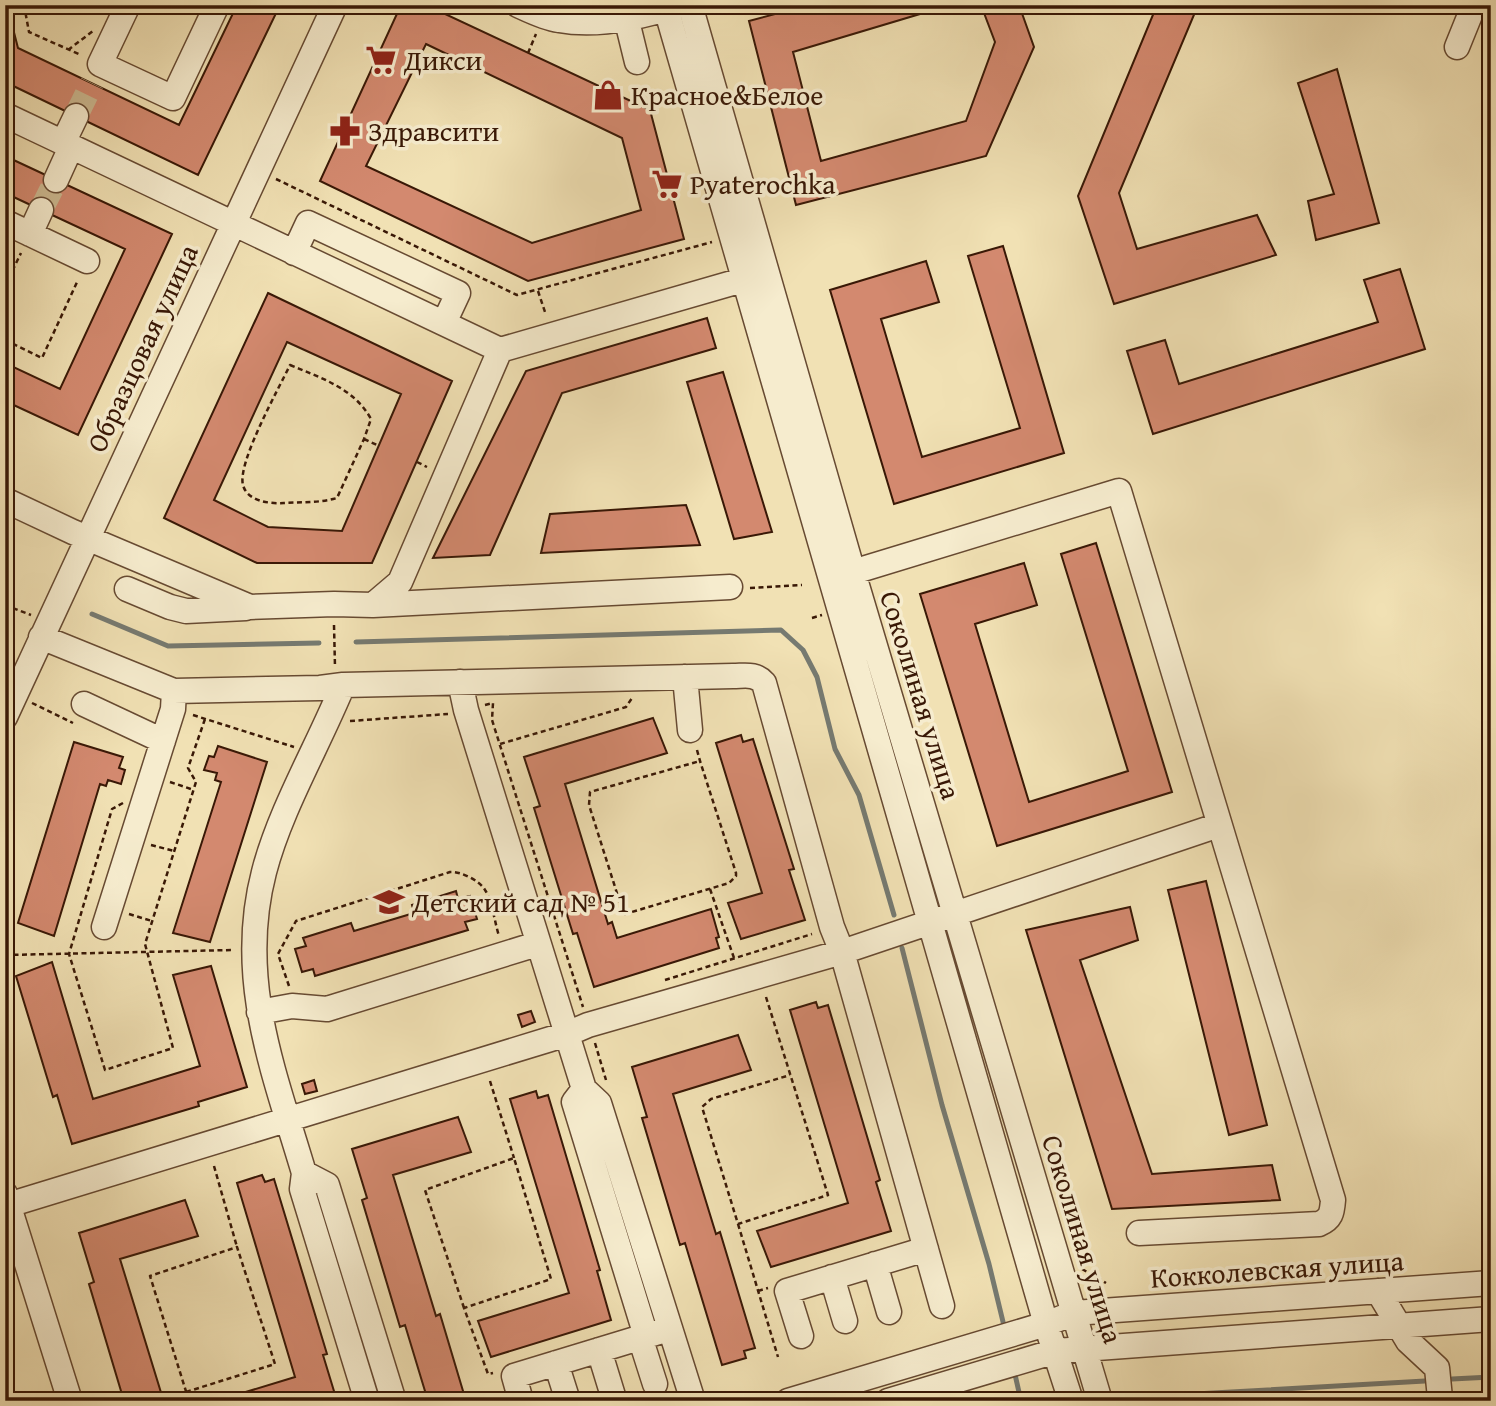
<svg xmlns="http://www.w3.org/2000/svg" width="1496" height="1406" font-family="'Gentium Book Plus',serif">
	<rect width="100%" height="100%" fill="#f1e1b4"/>
	<filter id="stains"><feTurbulence type="fractalNoise" baseFrequency=".00286" numOctaves="4"/><feColorMatrix values="0 0 0 0 .2 0 0 0 0 .09 0 0 0 0 .02 0 0 0 .5 -.17"/></filter>
	<radialGradient id="worn" r=".72"><stop offset=".6" stop-color="#630" stop-opacity="0"/><stop offset="1" stop-color="#630" stop-opacity=".3"/></radialGradient>
	<g fill="none" stroke-linecap="round" stroke-linejoin="round">
		<path stroke="#767a71" stroke-width="5" d="M92 614 168 646 319 643
			M356 642 781 630 803 650 817 677 835 749 859 795 894 915
			M902 948 942 1105 989 1264 1005 1330
			M1014 1370 1021 1401
			M1452 1379 1491 1377
			M1177 1395 1425 1381"/>
	</g>
	<path fill="#d3896f" stroke="#391806" stroke-width="2" fill-rule="evenodd" d="M5 5H7L18 48 179 125 237 5H280L198 175 5 82Z
		M401 5H426L650 110 684 239 528 281 320 181ZM426 44 622 138 641 210 532 243 366 166Z
		M809 5H939L940 8 793 52 821 161 966 121 995 42 981 5H1019L1034 47 986 156 796 205 749 21Z
		M1157 5H1185L1196 10 1119 193 1137 249 1257 215 1276 255 1114 304 1078 196Z
		M1337 69 1379 223 1316 240 1308 201 1334 194 1298 83Z
		M5 156 172 234 78 435 5 401V363L60 389 125 249 5 193Z
		M1003 246 1064 453 894 504 830 290 926 261 939 302 881 319 922 457 1020 428 968 256Z
		M1400 269 1425 349 1153 434 1127 351 1165 340 1179 384 1378 322 1364 280Z
		M268 293 452 381 372 563H257L164 518ZM287 342 401 394 342 531 268 527 214 500Z
		M707 318 716 348 562 393 490 555 433 558 526 371Z
		M723 372 772 532 734 539 687 382Z
		M686 505 700 545 541 553 550 514Z
		M1096 543 1172 792 997 846 920 594 1024 563 1037 605 975 624 1029 802 1128 771 1061 554Z
		M653 718 667 753 565 784 608 924 612 922 617 938 711 909 719 937 716 938 719 948 594 987 577 933 573 934 534 808 540 806 524 757Z
		M741 735 743 742 753 739 794 869 789 870 805 920 741 939 728 903 762 893 716 743Z
		M74 742 123 757 119 768 125 770 121 784 108 780 106 786 100 784 54 936 18 923Z
		M218 746 267 762 210 942 173 933 221 782 215 780 217 773 204 770 209 756 214 757Z
		M1206 881 1267 1125 1229 1135 1168 890Z
		M456 891 458 899 470 896 477 919 465 922 468 930 315 976 313 969 302 972 295 949 306 946 303 938 351 923 354 931 414 913 412 905Z
		M1130 907 1138 940 1080 960 1152 1174 1272 1165 1280 1200 1112 1209 1026 930Z
		M52 962 93 1099 200 1066 173 975 211 966 247 1087 198 1102 199 1106 72 1144 57 1095 53 1097 16 976Z
		M816 1002 818 1008 828 1005 880 1180 876 1182 891 1231 771 1267 757 1231 848 1203 790 1010Z
		M531 1011 535 1022 522 1027 518 1015Z
		M738 1035 751 1070 673 1094 716 1234 720 1232 755 1348 744 1351 746 1358 722 1365 685 1243 680 1245 642 1118 647 1117 632 1067Z
		M314 1080 317 1091 305 1094 302 1084Z
		M536 1091 538 1098 548 1095 600 1270 597 1271 611 1320 491 1357 478 1321 569 1293 510 1099Z
		M458 1117 471 1152 393 1175 436 1316 440 1314 466 1401H428L405 1325 400 1327 362 1200 367 1198 352 1149Z
		M262 1175 265 1182 274 1179 327 1354 323 1355 337 1401H216L295 1377 237 1183Z
		M185 1200 198 1236 120 1259 163 1399 167 1398 168 1401H124L89 1284 94 1282 79 1233Z"/>
	<g fill="none" stroke-linecap="round" stroke-linejoin="round">
		<path stroke="#ccb991" stroke-width="24" stroke-dasharray="24 12" stroke-linecap="butt" d="M76 116 92 83
			M41 210 56 180"/>
		<g stroke="#674a32" stroke-width="27">
			<path id="minor" d="M128 5 100 64 173 98 217 5
				M518 5C531 11 545 18 559 20 597 27 642 17 678 5
				M665 5 1046 1324 1071 1401
				M690 5 853 572 1100 1401
				M626 17 637 62
				M1457 47 1474 5
				M5 115 500 350 760 275
				M63 143 76 116
				M56 180 71 147
				M5 222 87 261
				M30 234 41 210
				M294 253 308 223 458 293 444 323
				M5 500 73 532 250 607 334 604 373 605 730 587
				M853 572 1119 491 1333 1200C1332 1213 1331 1219 1319 1224L1139 1233
				M127 589 170 607 186 611 246 608
				M373 605 400 582 500 350
				M41 637 174 691 320 688 343 685C318 746 280 810 264 872 236 979 274 1072 304 1173L302 1189 367 1401
				M685 677 690 730
				M460 682 466 710 584 1089 599 1103 693 1401
				M343 685 733 676C745 676 755 673 764 683L832 927 842 952 942 1306
				M84 704 163 741
				M5 717 335 5
				M104 927 173 709 174 691
				M259 1012 292 1006 327 1009 537 944
				M584 1089 574 1102 646 1336
				M304 1173 327 1185 392 1395 390 1401
				M5 1194 70 1401
				M5 1206 567 1034 588 1025 842 952 1219 825
				M875 1264 889 1312
				M832 1277 845 1321
				M1378 1291 1408 1341 1437 1368 1440 1398
				M801 1336 787 1291 926 1249
				M640 1337 655 1384
				M599 1350 614 1399
				M556 1363 568 1401
				M521 1401 514 1376 662 1331
				M788 1401 1046 1324 1074 1313 1491 1283
				M888 1401 1056 1351 1491 1319"/>
		</g>
		<path stroke="#391806" stroke-width="2.5" stroke-dasharray="5 3.5" stroke-linecap="butt" d="M24 5 29 32 81 55
			M68 50 93 31
			M528 53 536 34
			M276 179 517 295 712 242
			M5 286 21 253
			M538 291 546 315
			M5 340 42 358 78 280
			M290 365C321 378 354 388 371 419L364 439 337 498C320 503 302 502 284 503 269 504 247 501 243 485 237 463 279 388 290 365Z
			M364 439 379 446
			M417 462 427 467
			M750 588 802 585
			M5 605 31 615
			M812 618 822 615
			M334 625 335 667
			M32 703 73 723
			M485 705 493 703 492 720 583 1007
			M193 715 294 747
			M350 721 448 714
			M500 744 626 707 632 698
			M697 750 700 761 736 873V876L729 883 625 914 622 909 589 805 590 792 700 761
			M170 782 194 790
			M123 803 112 809 69 954 105 1070 173 1048 145 944 196 782 188 768 205 719
			M151 845 174 851
			M710 889 734 958
			M129 914 152 921
			M5 955 233 950
			M665 980 812 934
			M289 986 278 954 296 921 450 872C461 871 480 881 485 890 492 900 495 924 499 936
			M766 997 828 1195 738 1224 702 1107 711 1099 790 1075
			M595 1043 606 1080
			M490 1081 514 1158
			M214 1166 237 1247
			M738 1224 778 1357
			M1082 1269 1106 1283
			M758 1291 768 1288
			M464 1308 425 1190 514 1158 551 1279 464 1308 488 1374 493 1373
			M186 1392 275 1364 237 1247 150 1276 189 1401"/>
		<use href="#minor" stroke="#f6ecce" stroke-width="24"/>
	</g>
	<defs>
		<g id="supermarket-bare" transform="scale(2.415)"><path d="M-6-5.5h2.5l.6 2H6L4.5 2H-2.5L-4.4-4H-6ZM-1.5 3.2a1.3 1.3 0 1 0 .1 0ZM3 3.2a1.3 1.3 0 1 0 .1 0Z" fill="#8f2418" stroke="#f6ecce" stroke-width="2.5" paint-order="stroke"/></g>
		<g id="shop-bare" transform="scale(2.415)"><path d="M-5-2.5h2.3a2.7 3.5 0 0 1 5.4 0H5L5.5 6h-11ZM-1.5-2.5h3a1.5 2.3 0 0 0-3 0Z" fill="#8f2418" stroke="#f6ecce" stroke-width="2.5" paint-order="stroke"/></g>
		<g id="pharmacy-bare" transform="scale(2.415)"><path d="M-2-6h4v4h4v4h-4v4h-4v-4h-4v-4h4Z" fill="#8f2418" stroke="#f6ecce" stroke-width="2.5" paint-order="stroke"/></g>
		<g id="school-bare" transform="scale(2.415)"><path d="M0-5L7-2L0 1L-7-2ZM-4 1L0 2.5L4 1V4Q0 6-4 4Z" fill="#8f2418" stroke="#f6ecce" stroke-width="2.5" paint-order="stroke"/></g>
	</defs>
	<g fill-rule="evenodd">
		<use href="#supermarket-bare" x="381" y="60"/>
		<use href="#shop-bare" x="608" y="95"/>
		<use href="#pharmacy-bare" x="345" y="131"/>
		<use href="#supermarket-bare" x="667" y="184"/>
		<use href="#school-bare" x="389" y="902"/>
	</g>
	<g text-anchor="middle" stroke-width="7" stroke-linejoin="round" paint-order="stroke">
		<g font-size="28" fill="#391806" stroke="#f6ecce" text-anchor="start">
			<text x="404" y="70">Дикси</text>
			<text x="631" y="105">Красное&amp;Белое</text>
			<text x="368" y="141">Здравсити</text>
			<text x="690" y="194">Pyaterochka</text>
			<text x="412" y="912">Детский сад № 51</text>
		</g>
		<g font-size="28" fill="#391806" stroke="#f6ecce">
			<text transform="translate(142 348) rotate(-65)" y="10">Образцовая улица</text>
			<text transform="translate(921 695) rotate(73)" y="10">Соколиная улица</text>
			<text transform="translate(1083 1239) rotate(73)" y="10">Соколиная улица</text>
			<text transform="translate(1277 1269) rotate(-4)" y="10">Кокколевская улица</text>
		</g>
	</g>
	<rect width="1496" height="1406" fill="none" stroke="#f1e1b4" stroke-width="28"/>
	<rect x="7" y="7" width="1482" height="1392" fill="none" stroke="#391806" stroke-width="3.5"/>
	<rect x="14" y="14" width="1468" height="1378" fill="none" stroke="#391806" stroke-width="2"/>
	<rect width="100%" height="100%" filter="url(#stains)"/>
	<rect width="100%" height="100%" fill="url(#worn)"/>
</svg>
